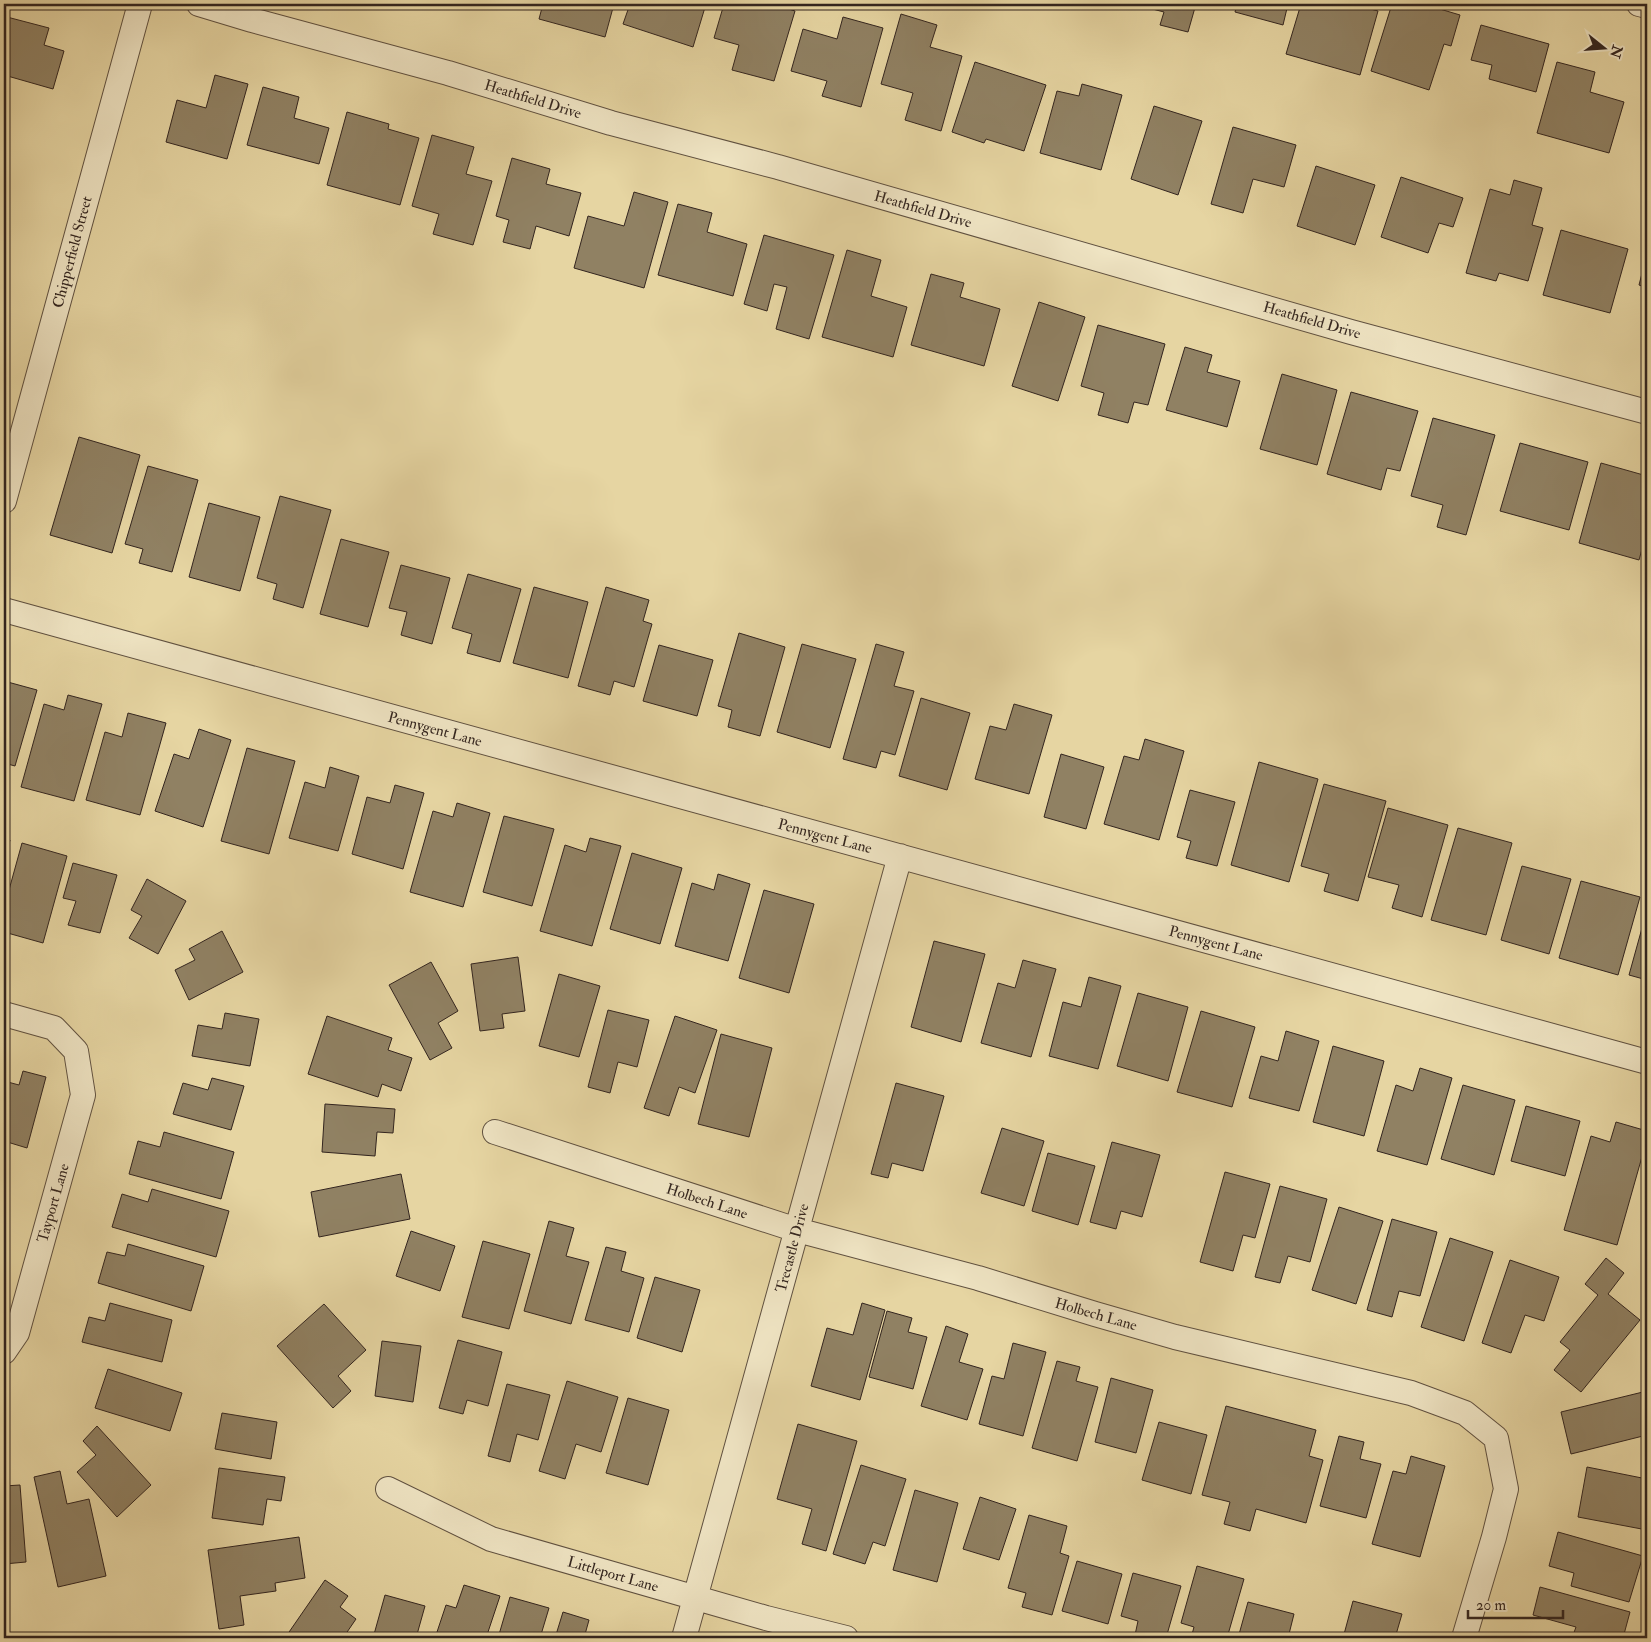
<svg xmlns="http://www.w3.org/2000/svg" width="1651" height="1642" font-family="'IM FELL Double Pica',serif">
	<rect width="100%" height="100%" fill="#e6d5a2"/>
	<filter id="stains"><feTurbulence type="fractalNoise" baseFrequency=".004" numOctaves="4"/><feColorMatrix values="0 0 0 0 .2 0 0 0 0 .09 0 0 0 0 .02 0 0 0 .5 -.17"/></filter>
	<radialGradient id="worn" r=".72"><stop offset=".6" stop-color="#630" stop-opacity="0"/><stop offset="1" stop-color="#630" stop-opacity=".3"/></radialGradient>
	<path fill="#908163" stroke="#33251f" d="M543 4H614L605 37 539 19Z
		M630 4H706L693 47 623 24Z
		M724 4H776V5L795 11 774 81 732 70 739 45 714 38Z
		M1133 4H1196L1188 32 1160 25 1164 12Z
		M1235 4H1288L1283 25 1235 12 1237 4Z
		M1301 4H1352L1378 11 1360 75 1286 54Z
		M1392 4H1423L1460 15 1451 46 1444 44 1429 90 1371 71Z
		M901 14 937 25 930 47 962 56 941 131 905 120 913 93 881 84Z
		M7 17 49 28 44 45 64 51 53 89 4 75V29Z
		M843 17 883 28 861 107 822 96 827 81 791 71 803 29 837 39Z
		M1481 25 1549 44 1536 92 1489 79 1492 65 1471 60Z
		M975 62 1046 85 1024 151 986 139 984 143 952 132Z
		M1557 62 1595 72 1590 92 1624 102 1609 153 1537 133Z
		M215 75 248 84 227 159 166 142 177 100 206 108Z
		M1082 84 1122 95 1101 170 1040 153 1057 91 1079 96Z
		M263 87 299 97 294 118 329 128 319 164 247 145Z
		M1154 106 1202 121 1178 195 1131 179Z
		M347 112 389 124 388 129 419 138 400 205 327 185Z
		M1233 127 1296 145 1284 187 1253 179 1243 213 1211 204Z
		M432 135 474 147 466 174 492 181 473 245 433 234 439 214 412 206Z
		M512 158 550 169 546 184 581 193 569 236 536 226 530 249 503 242 509 220 496 216Z
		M1316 166 1375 185 1355 245 1297 226Z
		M1401 177 1463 198 1453 227 1439 223 1428 253 1381 237Z
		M1514 180 1542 188 1532 225 1543 228 1528 281 1499 273 1496 281 1466 273 1490 189 1510 195Z
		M634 192 668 202 644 288 574 268 588 216 624 226Z
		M678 204 712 213 707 232 747 244 733 296 658 275Z
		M1561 230 1628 249 1610 313 1543 295Z
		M764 235 834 255 809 339 776 329 787 287 774 284 767 311 744 304Z
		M847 250 881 260 871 296 907 307 893 357 822 337Z
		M1647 254V288L1639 285Z
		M931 274 964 283 960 297 1000 309 984 366 911 345Z
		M1039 302 1085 317 1058 401 1012 386Z
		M1098 325 1165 344 1148 405 1134 402 1128 423 1098 415 1104 393 1081 386Z
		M1185 347 1212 355 1207 372 1240 381 1227 427 1166 410Z
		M1282 374 1337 390 1317 465 1260 449Z
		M1351 392 1418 411 1400 471 1387 468 1381 490 1327 474Z
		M1433 418 1495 435 1466 535 1437 527 1443 505 1411 496Z
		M79 437 140 455 112 553 50 535Z
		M1520 443 1588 462 1569 530 1500 511Z
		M1601 463 1647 476V531L1639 560 1579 543Z
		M148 466 198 480 172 572 139 563 143 549 125 544Z
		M280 496 331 510 303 608 273 599 277 584 257 578Z
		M209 503 260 517 240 591 189 577Z
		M341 539 389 552 368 627 320 614Z
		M401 565 450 578 432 644 401 635 407 612 389 608Z
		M468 574 521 589 500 662 467 653 472 634 452 628Z
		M534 587 588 602 568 678 513 663Z
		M606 587 649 600 643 621 652 624 634 687 614 681 610 695 578 686Z
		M739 633 785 647 760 736 728 727 732 710 718 706Z
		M802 644 856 659 830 748 777 732Z
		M876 644 904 652 894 686 914 691 895 755 881 751 876 768 843 759Z
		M659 645 713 660 697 716 643 701Z
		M4 681 37 690 15 766 4 763Z
		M68 695 102 704 74 801 21 787 44 704 64 710Z
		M921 698 970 713 947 790 899 776Z
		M1014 704 1052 715 1029 794 975 779 990 726 1006 730Z
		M128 713 166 723 140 815 86 800 105 732 122 737Z
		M199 729 231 740 203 827 155 811 174 754 189 759Z
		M1145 739 1184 751 1159 840 1104 824 1124 756 1139 760Z
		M247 748 295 761 269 854 221 841Z
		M1061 754 1104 767 1086 829 1044 817Z
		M1259 762 1318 779 1289 882 1231 865Z
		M330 767 359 776 338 851 289 838 305 782 325 788Z
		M1324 784 1386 801 1358 901 1324 891 1329 874 1301 866Z
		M395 785 424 793 403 869 352 854 367 797 390 803Z
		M1190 790 1235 802 1217 866 1186 858 1191 841 1177 837Z
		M457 803 490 813 463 907 410 892 433 811 453 817Z
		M1388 808 1448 825 1422 917 1392 908 1399 885 1368 877Z
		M504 816 554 829 532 906 483 892Z
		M1458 828 1512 843 1486 935 1431 920Z
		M4 838 10 840 4 862Z
		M590 838 621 846 592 946 540 931 565 845 586 852Z
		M22 843 67 856 43 943 4 932V908Z
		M632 853 682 868 660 944 610 929Z
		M73 863 117 875 100 933 68 925 76 901 63 898Z
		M1522 866 1571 879 1549 954 1501 940Z
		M718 874 750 884 728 961 675 946 692 883 714 890Z
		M147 879 186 901 158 954 129 938 142 916 131 910Z
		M1581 881 1640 897 1618 975 1559 958Z
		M764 890 814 904 789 993 739 978Z
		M1647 910V980L1629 975Z
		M222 931 243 972 189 1000 175 970 195 960 189 949Z
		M934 941 985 954 961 1042 911 1027Z
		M518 957 525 1011 502 1014 504 1028 480 1031 471 964Z
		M1023 960 1056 969 1031 1057 981 1043 998 983 1015 988Z
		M431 962 458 1011 438 1023 452 1048 430 1060 389 985Z
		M559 974 600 986 579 1057 539 1046Z
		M1089 977 1121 986 1098 1069 1049 1056 1063 1002 1081 1007Z
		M1138 993 1188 1007 1168 1081 1117 1066Z
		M608 1010 649 1020 637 1067 618 1062 610 1093 588 1087Z
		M1201 1011 1255 1027 1232 1107 1177 1092Z
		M225 1013 259 1019 250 1066 192 1056 198 1025 222 1029Z
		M327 1016 392 1038 388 1050 412 1058 401 1091 382 1084 378 1097 308 1074Z
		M675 1016 717 1030 695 1093 679 1087 669 1116 644 1108Z
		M1286 1031 1319 1041 1299 1111 1249 1098 1261 1056 1278 1061Z
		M721 1034 772 1048 749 1137 698 1124Z
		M1333 1046 1384 1061 1364 1136 1313 1122Z
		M1420 1068 1452 1078 1427 1165 1377 1151 1396 1085 1413 1091Z
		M23 1071 46 1077 27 1148 4 1141V1081L19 1085Z
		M212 1078 244 1086 231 1130 173 1114 183 1083 208 1090Z
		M896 1083 944 1096 923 1171 892 1163 888 1178 871 1174Z
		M1463 1085 1515 1100 1494 1175 1441 1159Z
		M325 1104 395 1109 393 1133 377 1132 375 1156 322 1152Z
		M1526 1106 1580 1121 1565 1176 1511 1161Z
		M1616 1122 1647 1131V1139L1617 1245 1564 1230 1591 1136 1610 1142Z
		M1002 1128 1044 1141 1024 1206 981 1193Z
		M164 1132 234 1152 221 1199 129 1174 138 1141 160 1147Z
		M1112 1142 1160 1155 1142 1217 1121 1211 1116 1229 1090 1222Z
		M1048 1153 1095 1166 1078 1225 1032 1211Z
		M1225 1172 1270 1184 1255 1238 1243 1235 1233 1271 1200 1262Z
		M401 1174 410 1219 319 1237 311 1192Z
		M1280 1186 1327 1199 1310 1262 1288 1256 1280 1283 1255 1277Z
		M152 1189 229 1211 216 1257 112 1227 122 1194 148 1202Z
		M1339 1207 1383 1221 1356 1304 1312 1290Z
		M1392 1219 1437 1232 1420 1296 1399 1291 1392 1317 1367 1310Z
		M549 1221 574 1228 566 1256 589 1262 571 1324 524 1311Z
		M411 1231 455 1246 440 1291 396 1276Z
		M1450 1238 1493 1252 1464 1341 1421 1327Z
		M483 1241 530 1254 509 1329 462 1317Z
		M128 1244 204 1266 191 1311 98 1283 107 1252 125 1256Z
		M606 1247 626 1252 621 1271 644 1278 629 1332 585 1320Z
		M1606 1258 1624 1273 1608 1294 1640 1320 1581 1392 1554 1370 1570 1350 1560 1342 1598 1295 1585 1284Z
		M1510 1260 1559 1277 1544 1321 1525 1315 1511 1353 1482 1343Z
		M655 1277 700 1290 682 1352 637 1338Z
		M110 1303 172 1320 162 1362 82 1342 89 1317 105 1321Z
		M862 1303 885 1310 860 1400 811 1386 827 1328 853 1335Z
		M324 1304 366 1350 338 1376 351 1391 333 1408 277 1346Z
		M887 1311 912 1318 908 1332 927 1337 913 1389 869 1377Z
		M946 1326 968 1334 959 1362 983 1369 967 1420 921 1406Z
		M458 1340 502 1352 488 1406 467 1400 463 1414 439 1408Z
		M382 1341 421 1346 413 1402 375 1396Z
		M1013 1343 1046 1352 1023 1436 979 1424 992 1376 1004 1379Z
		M1057 1361 1080 1367 1076 1381 1098 1387 1077 1461 1032 1448Z
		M108 1369 182 1393 170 1431 95 1408Z
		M1111 1378 1153 1390 1136 1453 1095 1442Z
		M567 1381 618 1397 601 1452 576 1444 565 1479 539 1471Z
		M507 1384 550 1395 538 1440 517 1434 510 1462 488 1456Z
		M1647 1391V1435L1571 1454 1561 1412Z
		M628 1398 669 1410 648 1485 606 1473Z
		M1226 1406 1316 1430 1309 1456 1323 1460 1306 1523 1256 1509 1250 1531 1224 1524 1230 1502 1202 1495Z
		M222 1413 277 1422 271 1459 215 1449Z
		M1159 1422 1207 1435 1191 1494 1142 1480Z
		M798 1424 857 1441 826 1551 802 1544 812 1509 777 1499Z
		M97 1426 151 1485 117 1517 77 1472 96 1455 83 1441Z
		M1339 1436 1364 1442 1360 1459 1381 1464 1366 1518 1320 1506Z
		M1411 1456 1445 1466 1420 1557 1372 1544 1393 1471 1406 1474Z
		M861 1465 906 1479 885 1546 873 1542 865 1564 833 1554Z
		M1587 1467 1647 1479V1530L1578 1517Z
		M219 1468 285 1477 281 1501 267 1499 263 1525 212 1518Z
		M60 1471 67 1504 89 1499 106 1576 58 1587 34 1477Z
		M20 1485 26 1562 4 1564V1486Z
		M915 1490 958 1503 937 1582 893 1570Z
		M980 1497 1016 1509 999 1560 963 1549Z
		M1029 1515 1067 1526 1060 1553 1069 1556 1052 1615 1022 1607 1026 1593 1008 1588Z
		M1558 1532 1643 1556 1629 1602 1571 1586 1574 1573 1549 1566Z
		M299 1537 305 1578 275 1583 276 1591 240 1596 244 1625 219 1629 208 1550Z
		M1077 1561 1122 1574 1108 1624 1062 1611Z
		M1197 1566 1244 1579 1227 1638H1191L1194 1627 1181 1623Z
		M1133 1573 1181 1586 1166 1638H1145L1135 1635 1138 1621 1121 1616Z
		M325 1580 348 1596 340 1607 356 1619 343 1638H292L287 1635Z
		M464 1585 500 1596 486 1638H435L446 1605 456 1608Z
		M1540 1587 1630 1612 1623 1638H1572L1576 1627 1533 1615Z
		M385 1595 425 1606 416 1638H373Z
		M510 1597 549 1608 540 1638H498Z
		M1353 1601 1402 1614 1395 1638H1343Z
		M1248 1602 1294 1614 1288 1638H1238Z
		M563 1612 589 1620 584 1638H555Z"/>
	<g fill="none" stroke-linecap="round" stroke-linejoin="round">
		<g stroke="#605140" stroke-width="26">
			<path id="street" d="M199 4 252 20 448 73 611 123 778 167 1351 332 1647 412
				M1639 4 1647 6
				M4 501 140 4
				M4 610 1647 1062
				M4 1014 54 1028 76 1051 83 1095 17 1333 4 1352
				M495 1132 797 1230 978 1278 1095 1314 1175 1337 1411 1393 1465 1413 1496 1438 1506 1489 1494 1537 1464 1638
				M388 1489 491 1539 766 1618 846 1638
				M684 1638 900 856"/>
		</g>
		<use href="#street" stroke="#efe4c3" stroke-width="24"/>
	</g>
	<g text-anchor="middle" stroke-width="4" stroke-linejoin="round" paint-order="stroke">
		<g font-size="15" fill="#33251f" stroke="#efe4c3">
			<text transform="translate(533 99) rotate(17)" y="5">Heathfield Drive</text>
			<text transform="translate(923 209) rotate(16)" y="5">Heathfield Drive</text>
			<text transform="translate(72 252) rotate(-75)" y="5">Chipperfield Street</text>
			<text transform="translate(1312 320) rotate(16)" y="5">Heathfield Drive</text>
			<text transform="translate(435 729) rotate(15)" y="5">Pennygent Lane</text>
			<text transform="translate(825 836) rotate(15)" y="5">Pennygent Lane</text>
			<text transform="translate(1216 943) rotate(15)" y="5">Pennygent Lane</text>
			<text transform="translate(707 1201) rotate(18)" y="5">Holbech Lane</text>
			<text transform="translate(53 1203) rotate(-74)" y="5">Tayport Lane</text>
			<text transform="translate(792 1248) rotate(-75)" y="5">Trecastle Drive</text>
			<text transform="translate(1096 1314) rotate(16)" y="5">Holbech Lane</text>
			<text transform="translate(613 1574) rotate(16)" y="5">Littleport Lane</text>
		</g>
	</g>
	<rect width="1651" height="1642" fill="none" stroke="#e6d5a2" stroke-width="20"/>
	<rect x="5" y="5" width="1641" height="1632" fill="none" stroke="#33251f" stroke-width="2.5"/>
	<rect x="10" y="10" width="1631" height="1622" fill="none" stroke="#33251f"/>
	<g transform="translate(1604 48) rotate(107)" stroke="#efe4c3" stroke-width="4" paint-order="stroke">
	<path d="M0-4L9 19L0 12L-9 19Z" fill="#33251f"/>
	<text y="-8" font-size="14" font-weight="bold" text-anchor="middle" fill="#33251f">N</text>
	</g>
	<path d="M1468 1610v8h95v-8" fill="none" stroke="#33251f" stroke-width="2.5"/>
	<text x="1476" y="1610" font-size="15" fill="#33251f" stroke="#efe4c3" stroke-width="4" paint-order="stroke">20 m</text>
	<rect width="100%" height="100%" filter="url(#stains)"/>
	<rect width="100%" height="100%" fill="url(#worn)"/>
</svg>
